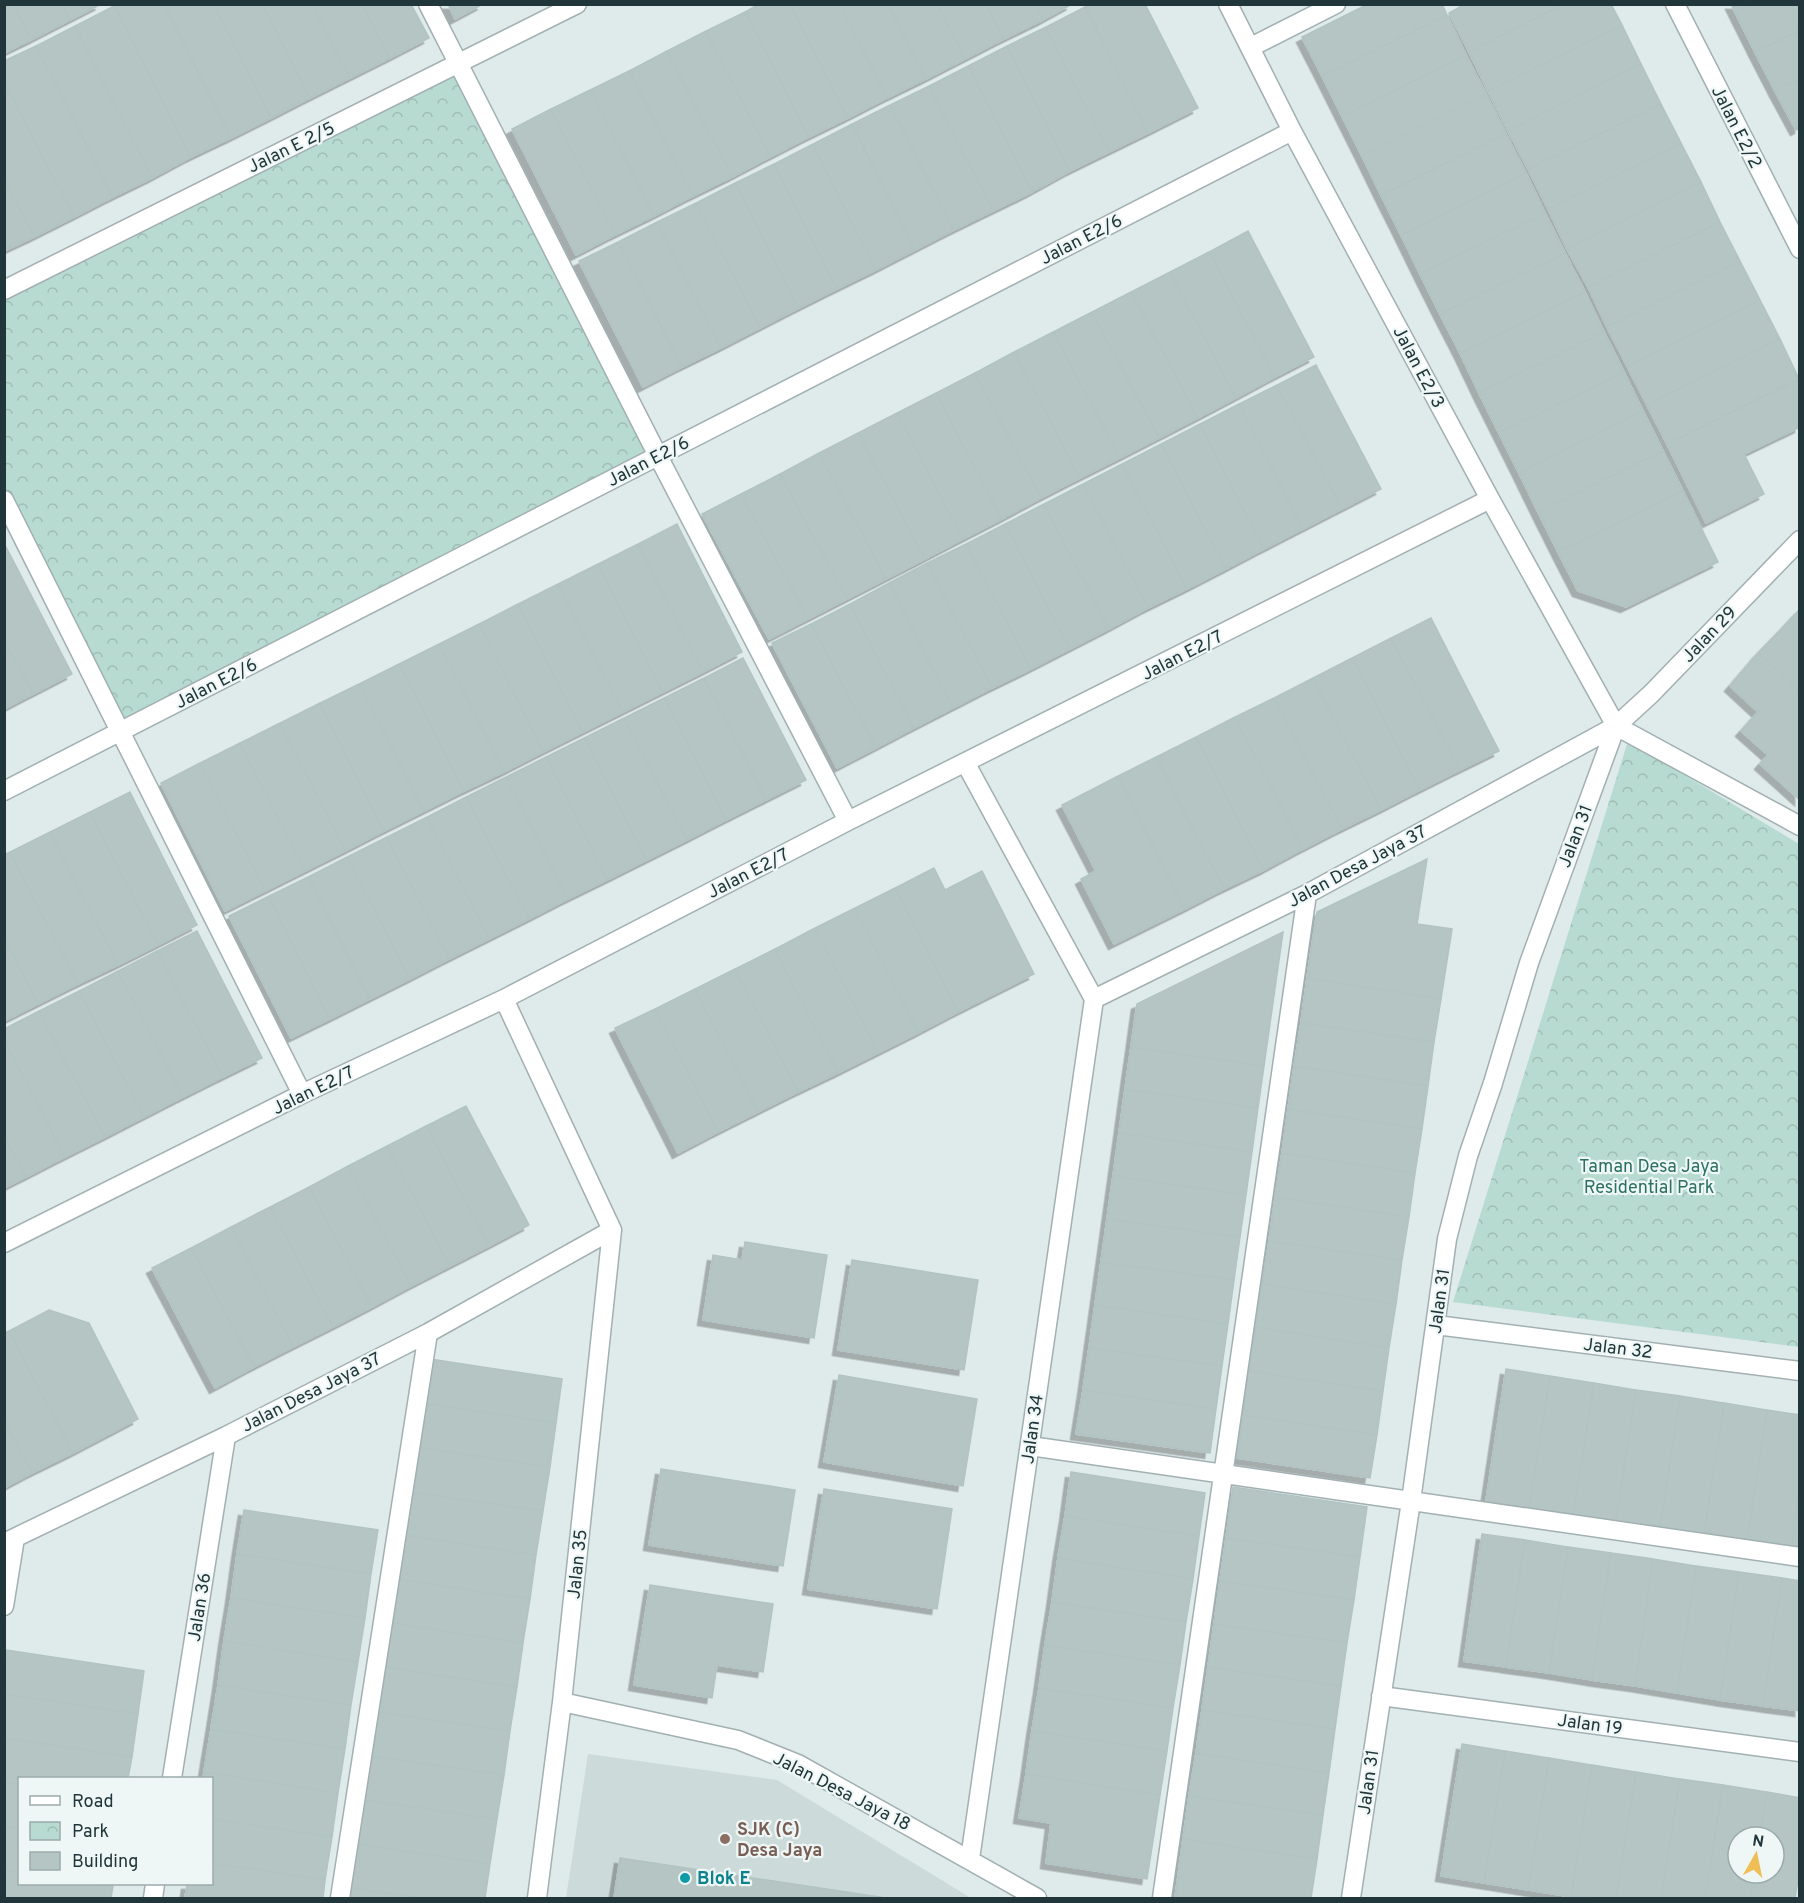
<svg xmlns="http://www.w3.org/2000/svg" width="1804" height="1903" font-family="Overpass,sans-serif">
	<defs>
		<pattern id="park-crowns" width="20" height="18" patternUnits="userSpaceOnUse" patternTransform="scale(1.5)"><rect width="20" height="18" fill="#b8dbd1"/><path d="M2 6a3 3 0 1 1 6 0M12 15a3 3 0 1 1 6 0" fill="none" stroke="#9ebdb4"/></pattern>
		<filter id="shadow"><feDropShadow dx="-5.5" dy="5.5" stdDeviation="0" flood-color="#0004"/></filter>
	</defs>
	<rect width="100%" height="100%" fill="#dfeaea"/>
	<path fill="#cddada" d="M588 1754 777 1780 971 1898H566Z"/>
	<path fill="url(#park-crowns)" d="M458 63 658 456 121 732 5 500V290Z
		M1628 741 1799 844V1347L1453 1302Z"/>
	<path fill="#b4c5c4" stroke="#b2c3c4" stroke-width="1.5" filter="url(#shadow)" d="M4 4H13L31 40 4 53Z
		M13 4H62L70 20 31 40Z
		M62 4H101L70 20Z
		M118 4H164L231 138 191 157 114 6Z
		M164 4H213L271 118 231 138Z
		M213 4H263L310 98 271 118Z
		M263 4H312L350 78 310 98Z
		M312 4H362L390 58 350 78Z
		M362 4H411L429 38 390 58Z
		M448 4H483L455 19Z
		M759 4H790L848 118 809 137 745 12Z
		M790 4H839L887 98 848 118Z
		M839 4H888L926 79 887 98Z
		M888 4H937L965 59 926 79Z
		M937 4H986L1004 39 965 59Z
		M986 4H1035L1043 20 1004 39Z
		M1035 4H1072L1043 20Z
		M1090 4H1145L1198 108 1148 133 1085 7Z
		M1368 4H1442L1447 15 1322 76 1302 37Z
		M1465 4H1564L1469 52 1449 13Z
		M1564 4H1611L1622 25 1488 91 1469 52Z
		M1731 4H1754L1736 14Z
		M1754 4H1800V30L1755 52 1736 14Z
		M114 6 191 157 152 178 75 26Z
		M1085 7 1148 133 1109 152 1046 27Z
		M745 12 809 137 770 157 706 31Z
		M1447 15 1466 55 1342 116 1322 76Z
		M1622 25 1641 64 1508 131 1488 91Z
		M75 26 152 178 113 197 36 46Z
		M1046 27 1109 152 1070 171 1007 46Z
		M1800 30V79L1775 91 1755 52Z
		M706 31 770 157 732 177 667 51Z
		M36 46 113 197 74 217 4 82V61Z
		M1007 46 1070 171 1032 192 968 66Z
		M667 51 732 177 693 196 629 71Z
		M1466 55 1486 94 1362 156 1342 116Z
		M1641 64 1661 104 1528 169 1508 131Z
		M968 66 1032 192 993 211 929 86Z
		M629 71 693 196 654 216 590 90Z
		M1800 79V128L1796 130 1775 91Z
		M4 82 74 217 34 237 4 179Z
		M929 86 993 211 954 230 890 105Z
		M590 90 654 216 615 235 551 109Z
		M1486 94 1506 134 1381 195 1362 156Z
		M1661 104 1681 143 1548 209 1528 169Z
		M890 105 954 230 915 250 852 124Z
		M551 109 615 235 576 255 512 129Z
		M852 124 915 250 876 270 813 144Z
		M1506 134 1526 173 1401 235 1381 195Z
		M1681 143 1701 182 1567 249 1548 209Z
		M813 144 876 270 837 289 774 164Z
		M774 164 837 289 799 308 735 183Z
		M1526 173 1545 213 1420 274 1401 235Z
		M4 179 34 237 4 251Z
		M1701 182 1720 222 1588 287 1567 249Z
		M735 183 799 308 760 328 696 203Z
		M696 203 760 328 721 348 657 222Z
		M1545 213 1565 253 1440 314 1420 274Z
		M657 222 721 348 682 367 618 242Z
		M1720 222 1740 261 1607 327 1588 287Z
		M1248 231 1314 357 1275 377 1209 252Z
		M618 242 682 367 643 387 579 261Z
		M1209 252 1275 377 1236 398 1170 272Z
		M1565 253 1585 292 1460 353 1440 314Z
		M1740 261 1760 300 1627 366 1607 327Z
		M1170 272 1236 398 1198 418 1131 292Z
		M1131 292 1198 418 1159 438 1092 312Z
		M1585 292 1604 332 1479 393 1460 353Z
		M1760 300 1780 339 1647 405 1627 366Z
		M1092 312 1159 438 1120 458 1053 332Z
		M1053 332 1120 458 1080 478 1014 352Z
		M1604 332 1624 372 1499 433 1479 393Z
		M1780 339 1799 379 1667 444 1647 405Z
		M1014 352 1080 478 1041 498 975 373Z
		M1316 365 1381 489 1342 509 1277 385Z
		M1624 372 1643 411 1519 473 1499 433Z
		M975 373 1041 498 1002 519 936 393Z
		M1800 379V427L1744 454 1764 494 1706 523 1667 444Z
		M1277 385 1342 509 1303 529 1239 404Z
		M936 393 1002 519 963 539 897 413Z
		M1239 404 1303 529 1264 549 1200 424Z
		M1643 411 1663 451 1538 512 1519 473Z
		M897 413 963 539 925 559 858 433Z
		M1200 424 1264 549 1226 569 1161 444Z
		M858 433 925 559 886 579 819 453Z
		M1161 444 1226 569 1187 589 1122 464Z
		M1663 451 1683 491 1558 552 1538 512Z
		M819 453 886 579 847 599 780 474Z
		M1122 464 1187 589 1148 608 1083 484Z
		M780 474 847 599 808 619 741 494Z
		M1083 484 1148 608 1109 629 1044 504Z
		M1683 491 1718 562 1626 607 1578 591 1558 552Z
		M741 494 808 619 769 639 702 514Z
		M1044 504 1109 629 1070 649 1005 524Z
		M677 524 742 652 703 672 638 544Z
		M1005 524 1070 649 1031 669 966 544Z
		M638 544 703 672 663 692 598 564Z
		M966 544 1031 669 992 688 927 563Z
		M5 545 72 674 33 694 4 640Z
		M927 563 992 688 953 708 889 583Z
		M598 564 663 692 623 712 558 584Z
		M889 583 953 708 914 728 850 604Z
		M558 584 623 712 583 732 518 604Z
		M518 604 583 732 543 752 479 624Z
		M850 604 914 728 876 748 811 624Z
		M1800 609V632L1788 622Z
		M1431 618 1499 751 1460 770 1391 638Z
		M1788 622 1800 632V691L1758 653Z
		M479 624 543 752 504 772 439 644Z
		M811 624 876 748 837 768 772 643Z
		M1391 638 1460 770 1420 790 1352 658Z
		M4 640 33 694 4 709Z
		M439 644 504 772 464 791 399 664Z
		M1758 653 1800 691V800L1760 764 1768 755 1741 731 1758 712 1730 686Z
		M743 658 806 780 766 800 704 678Z
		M1352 658 1420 790 1381 810 1313 678Z
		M399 664 464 791 424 811 359 684Z
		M704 678 766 800 726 820 664 698Z
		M1313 678 1381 810 1342 829 1274 698Z
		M359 684 424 811 384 831 320 703Z
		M664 698 726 820 687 840 624 718Z
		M1274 698 1342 829 1303 849 1235 717Z
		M320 703 384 831 345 851 280 723Z
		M1235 717 1303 849 1264 870 1196 737Z
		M624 718 687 840 647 860 584 738Z
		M280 723 345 851 305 871 240 743Z
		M1196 737 1264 870 1224 889 1156 757Z
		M584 738 647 860 607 880 546 757Z
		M240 743 305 871 265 891 200 763Z
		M546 757 607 880 568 899 506 777Z
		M1156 757 1224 889 1185 909 1118 776Z
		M200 763 265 891 225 911 161 783Z
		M1118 776 1185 909 1114 944 1081 879 1096 871 1062 805Z
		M506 777 568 899 529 919 466 797Z
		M130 792 197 925 158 945 90 812Z
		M466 797 529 919 489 939 427 817Z
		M90 812 158 945 118 965 50 832Z
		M427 817 489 939 449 959 387 837Z
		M50 832 118 965 78 984 10 852Z
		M387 837 449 959 410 979 347 857Z
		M10 852 78 984 38 1004 4 938V855Z
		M347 857 410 979 370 999 308 877Z
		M1427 859 1417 924 1452 929 1441 999 1307 978 1317 912Z
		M934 868 945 890 982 871 1034 974 958 1012 895 888Z
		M308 877 370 999 330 1019 269 896Z
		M895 888 958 1012 918 1033 855 908Z
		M269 896 330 1019 291 1038 229 916Z
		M855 908 918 1033 878 1053 815 928Z
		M815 928 878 1053 838 1073 775 949Z
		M197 931 262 1058 223 1077 157 951Z
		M1283 932 1264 1066 1131 1047 1137 1004Z
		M4 938 38 1004 4 1021Z
		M775 949 838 1073 798 1092 735 969Z
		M157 951 223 1077 183 1097 118 971Z
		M735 969 798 1092 758 1112 695 989Z
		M118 971 183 1097 144 1117 79 991Z
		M1307 978 1441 999 1434 1042 1301 1023Z
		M695 989 758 1112 718 1132 655 1009Z
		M79 991 144 1117 105 1137 39 1011Z
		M655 1009 718 1132 678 1153 615 1028Z
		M39 1011 105 1137 65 1157 4 1039V1029Z
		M1301 1023 1434 1042 1428 1086 1294 1066Z
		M4 1039 65 1157 26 1177 4 1135Z
		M1131 1047 1264 1066 1258 1108 1125 1089Z
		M1294 1066 1428 1086 1422 1129 1288 1109Z
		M1125 1089 1258 1108 1252 1152 1119 1133Z
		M466 1106 529 1225 489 1246 426 1126Z
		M1288 1109 1422 1129 1415 1173 1282 1153Z
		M426 1126 489 1246 450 1266 387 1146Z
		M1119 1133 1252 1152 1246 1195 1113 1176Z
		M4 1135 26 1177 4 1188Z
		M387 1146 450 1266 411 1286 348 1166Z
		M1282 1153 1415 1173 1409 1217 1275 1197Z
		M348 1166 411 1286 372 1307 309 1187Z
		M1113 1176 1246 1195 1240 1237 1107 1219Z
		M309 1187 372 1307 333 1327 270 1207Z
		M1275 1197 1409 1217 1402 1260 1269 1241Z
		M270 1207 333 1327 293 1347 231 1227Z
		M1107 1219 1240 1237 1234 1280 1101 1262Z
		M231 1227 293 1347 254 1367 191 1248Z
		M1269 1241 1402 1260 1396 1304 1262 1284Z
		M745 1242 827 1255 814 1338 703 1320 713 1255 742 1260Z
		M191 1248 254 1367 215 1388 152 1268Z
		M852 1260 978 1280 964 1370 838 1350Z
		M1101 1262 1234 1280 1228 1324 1095 1305Z
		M1262 1284 1396 1304 1389 1348 1256 1327Z
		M1095 1305 1228 1324 1222 1366 1089 1348Z
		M49 1310 89 1323 138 1419 73 1453 9 1331Z
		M1256 1327 1389 1348 1383 1391 1249 1371Z
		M9 1331 73 1453 32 1473 4 1420V1333Z
		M1089 1348 1222 1366 1216 1409 1083 1390Z
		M430 1359 562 1379 556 1423 423 1403Z
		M1506 1369 1550 1376 1529 1508 1486 1501Z
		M1249 1371 1383 1391 1377 1435 1243 1415Z
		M839 1375 977 1399 963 1486 824 1462Z
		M1550 1376 1594 1383 1573 1515 1529 1508Z
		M1594 1383 1636 1390 1616 1521 1573 1515Z
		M1083 1390 1216 1409 1210 1453 1076 1434Z
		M1636 1390 1680 1396 1660 1528 1616 1521Z
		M1680 1396 1724 1403 1704 1535 1660 1528Z
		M423 1403 556 1423 550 1467 416 1447Z
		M1724 1403 1767 1410 1747 1541 1704 1535Z
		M1767 1410 1800 1415V1491L1791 1548 1747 1541Z
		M1243 1415 1377 1435 1370 1478 1237 1458Z
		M4 1420 32 1473 4 1488Z
		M416 1447 550 1467 543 1511 410 1492Z
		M661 1469 795 1490 783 1566 649 1545Z
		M1071 1472 1205 1493 1199 1536 1065 1516Z
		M1233 1487 1367 1507 1360 1557 1226 1538Z
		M824 1489 952 1509 937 1609 808 1589Z
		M1800 1491V1550L1791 1548Z
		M410 1492 543 1511 536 1555 404 1535Z
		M244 1510 378 1530 371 1574 237 1554Z
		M1065 1516 1199 1536 1193 1579 1058 1558Z
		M1482 1534 1525 1540 1506 1667 1464 1661Z
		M404 1535 536 1555 530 1599 397 1579Z
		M1226 1538 1360 1557 1354 1600 1220 1581Z
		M1525 1540 1568 1547 1549 1673 1506 1667Z
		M1568 1547 1611 1553 1592 1680 1549 1673Z
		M1611 1553 1653 1559 1635 1686 1592 1680Z
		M237 1554 371 1574 365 1618 231 1598Z
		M1058 1558 1193 1579 1186 1622 1052 1602Z
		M1653 1559 1696 1566 1677 1693 1635 1686Z
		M1696 1566 1739 1572 1720 1700 1677 1693Z
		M1739 1572 1782 1578 1763 1706 1720 1700Z
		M1782 1578 1800 1581V1711L1763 1706Z
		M397 1579 530 1599 523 1643 391 1623Z
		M1220 1581 1354 1600 1347 1643 1214 1624Z
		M650 1585 773 1604 763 1672 717 1665 712 1698 634 1685Z
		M231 1598 365 1618 358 1662 224 1641Z
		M1052 1602 1186 1622 1180 1665 1045 1645Z
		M391 1623 523 1643 517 1687 384 1667Z
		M1214 1624 1347 1643 1341 1686 1208 1667Z
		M224 1641 358 1662 351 1705 218 1685Z
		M1045 1645 1180 1665 1173 1708 1039 1688Z
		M6 1650 144 1671 138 1714 4 1694Z
		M384 1667 517 1687 510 1731 378 1712Z
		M1208 1667 1341 1686 1335 1729 1202 1710Z
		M218 1685 351 1705 345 1749 211 1729Z
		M1039 1688 1173 1708 1167 1751 1032 1731Z
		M4 1694 138 1714 132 1757 4 1738Z
		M1202 1710 1335 1729 1329 1773 1196 1753Z
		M378 1712 510 1731 504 1775 371 1756Z
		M211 1729 345 1749 338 1793 204 1772Z
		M1032 1731 1167 1751 1160 1795 1026 1774Z
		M4 1738 132 1757 128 1778H20V1784L4 1782Z
		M1462 1744 1505 1751 1484 1883 1441 1876Z
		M1505 1751 1549 1758 1528 1890 1484 1883Z
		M1196 1753 1329 1773 1323 1815 1189 1796Z
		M371 1756 504 1775 497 1819 364 1800Z
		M1549 1758 1592 1765 1571 1897 1528 1890Z
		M1592 1765 1636 1772 1616 1898 1571 1897Z
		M204 1772 338 1793 332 1837 212 1819V1778H203Z
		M1636 1772 1680 1779 1661 1898H1616Z
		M1026 1774 1160 1795 1147 1879 1046 1863 1051 1823 1019 1818Z
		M1680 1779 1723 1785 1705 1898H1661Z
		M4 1782 20 1784V1828L4 1826Z
		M1723 1785 1767 1792 1760 1837H1738V1873H1754L1750 1898H1705Z
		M1767 1792 1800 1798V1868L1795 1898H1750L1754 1873H1774V1837H1760Z
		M1189 1796 1323 1815 1317 1859 1183 1839Z
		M364 1800 497 1819 490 1864 358 1844Z
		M212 1819 332 1837 325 1880 212 1863Z
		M4 1826 20 1828V1872L4 1870Z
		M1183 1839 1317 1859 1311 1898H1175Z
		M358 1844 490 1864 485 1898H422L351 1888Z
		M620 1858 886 1898H614Z
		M212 1863 325 1880 323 1898H185L187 1884H212Z
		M4 1870 20 1872V1884H96L113 1886 111 1898H4Z
		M351 1888 422 1898H350Z"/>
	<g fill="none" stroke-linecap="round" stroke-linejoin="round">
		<g stroke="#a2b0b2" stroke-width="21">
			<path id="minor" d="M428 4 658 456 848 821
				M1228 4 1292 131 1490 499 1616 726
				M1675 4 1800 249
				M1251 47 1336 4
				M4 290 577 4
				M4 500 302 1094
				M1616 726 1800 826
				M966 764 1094 999
				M4 791 1292 131
				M504 999 612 1230
				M1094 999 1307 894 1616 726 1651 694 1800 540
				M4 1243 302 1094 504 999 848 821 1490 499
				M1436 1325 1800 1371
				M1030 1446 1800 1557
				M4 1543 226 1436 428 1333 612 1230
				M4 1606 15 1538
				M1381 1696 1800 1752
				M562 1702 738 1740 798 1764 1037 1898
				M172 1778 226 1436
				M970 1859 1094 999
				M153 1898 155 1884
				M340 1898 428 1333
				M537 1898 562 1702 612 1230
				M1162 1898 1307 894
				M1351 1898 1411 1501 1447 1239 1468 1156 1493 1083 1529 963 1616 726"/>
		</g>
		<use href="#minor" stroke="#fff" stroke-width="18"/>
	</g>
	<circle fill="#8d6e63" stroke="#eff7f6" stroke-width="2" cx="725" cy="1839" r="6"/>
	<circle fill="#0f9aa8" stroke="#eff7f6" stroke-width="2" cx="685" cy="1878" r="6"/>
	<g text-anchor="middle" stroke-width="4.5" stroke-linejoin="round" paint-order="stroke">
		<g font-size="18" fill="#20363a" stroke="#eff7f6">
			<text transform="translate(1737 127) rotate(63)" y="6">Jalan E2/2</text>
			<text transform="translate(291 147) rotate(-26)" y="6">Jalan E 2/5</text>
			<text transform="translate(1081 239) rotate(-27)" y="6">Jalan E2/6</text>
			<text transform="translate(1419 367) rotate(62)" y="6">Jalan E2/3</text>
			<text transform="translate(648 461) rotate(-27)" y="6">Jalan E2/6</text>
			<text transform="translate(1709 634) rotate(-46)" y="6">Jalan 29</text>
			<text transform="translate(1182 655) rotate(-27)" y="6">Jalan E2/7</text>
			<text transform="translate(216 683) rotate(-27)" y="6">Jalan E2/6</text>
			<text transform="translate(1575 836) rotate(-69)" y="6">Jalan 31</text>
			<text transform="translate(1357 866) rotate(-28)" y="6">Jalan Desa Jaya 37</text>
			<text transform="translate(748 873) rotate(-27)" y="6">Jalan E2/7</text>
			<text transform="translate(313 1090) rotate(-26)" y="6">Jalan E2/7</text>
			<text transform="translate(1439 1301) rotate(-82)" y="6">Jalan 31</text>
			<text transform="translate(1618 1348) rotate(7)" y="6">Jalan 32</text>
			<text transform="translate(311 1392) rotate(-27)" y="6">Jalan Desa Jaya 37</text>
			<text transform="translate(1032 1429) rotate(-82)" y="6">Jalan 34</text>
			<text transform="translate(577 1564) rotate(-84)" y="6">Jalan 35</text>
			<text transform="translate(199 1607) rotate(-81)" y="6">Jalan 36</text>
			<text transform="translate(1590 1724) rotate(8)" y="6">Jalan 19</text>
			<text transform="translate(1368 1782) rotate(-82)" y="6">Jalan 31</text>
			<text transform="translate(842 1791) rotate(27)" y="6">Jalan Desa Jaya 18</text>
		</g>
		<g font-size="18" fill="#2b7063" stroke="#eff7f6">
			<text x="1649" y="1172">Taman Desa Jaya<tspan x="1649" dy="21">Residential Park</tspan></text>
		</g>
		<g font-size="18" font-weight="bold" fill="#785e54" stroke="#eff7f6" text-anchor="start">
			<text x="737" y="1835">SJK (C)<tspan x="737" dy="21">Desa Jaya</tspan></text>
		</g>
		<g font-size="18" font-weight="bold" fill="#0d838f" stroke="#eff7f6" text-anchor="start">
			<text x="697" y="1884">Blok E</text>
		</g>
	</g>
	<rect width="1804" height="1903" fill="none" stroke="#20363a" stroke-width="12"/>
	<rect x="18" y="1777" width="195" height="108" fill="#eff7f6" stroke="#9caaab" stroke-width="1.5"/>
	<rect x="30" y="1796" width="30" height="9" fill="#ffffff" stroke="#9caaab" stroke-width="1.5"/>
	<text x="72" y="1807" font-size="18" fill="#20363a">Road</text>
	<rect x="30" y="1822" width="30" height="18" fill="url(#park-crowns)" stroke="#9caaab" stroke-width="1.5"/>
	<text x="72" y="1837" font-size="18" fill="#20363a">Park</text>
	<rect x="30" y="1852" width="30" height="18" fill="#b4c5c4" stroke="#9caaab" stroke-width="1.5"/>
	<text x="72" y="1867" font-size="18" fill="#20363a">Building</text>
	<g transform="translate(1756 1855) rotate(9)"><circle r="28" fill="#eff7f6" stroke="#9caaab" stroke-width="1.5"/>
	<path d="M0-4.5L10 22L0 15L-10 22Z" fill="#f0be57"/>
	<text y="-9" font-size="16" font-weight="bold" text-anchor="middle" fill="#20363a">N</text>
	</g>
</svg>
